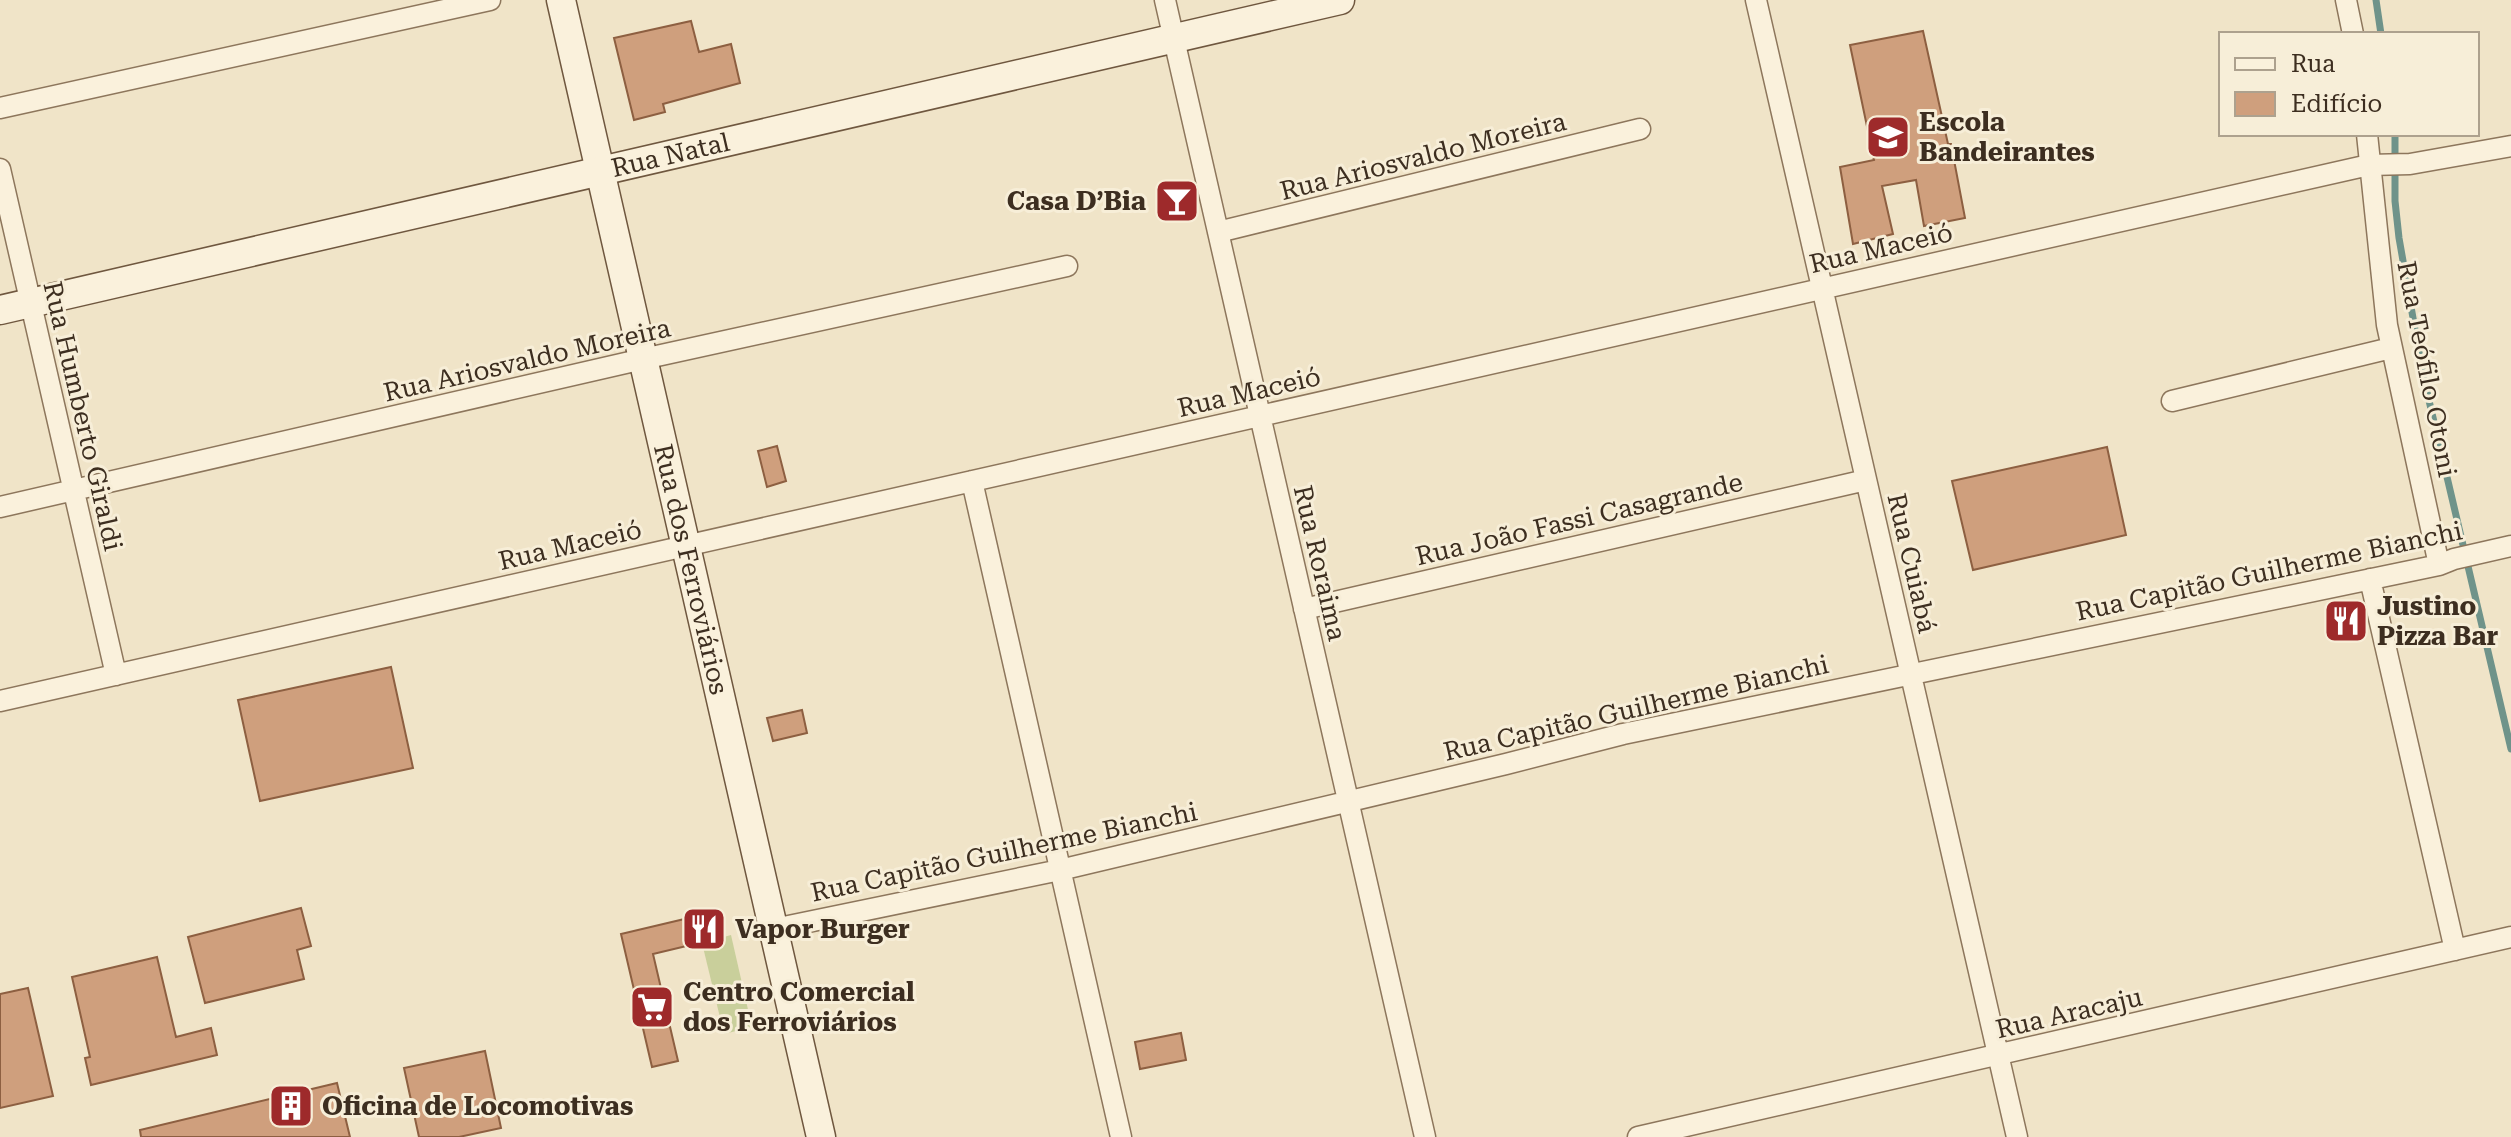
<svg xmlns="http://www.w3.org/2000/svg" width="2511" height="1137" font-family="'Roboto Serif',serif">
	<rect width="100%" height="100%" fill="#f0e4c8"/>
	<path fill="#c9cf9b" d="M731 935 752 1027 724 1034 702 943Z"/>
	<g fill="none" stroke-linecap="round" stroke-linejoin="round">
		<path stroke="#6f938a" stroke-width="7" d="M2376 0 2381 34
			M2395 134V201L2399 238 2423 375 2511 749"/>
	</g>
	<path fill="#cf9f7d" stroke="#8d5f41" stroke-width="2" d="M691 21 699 52 731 44 740 83 663 104 665 112 634 120 614 38Z
		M1923 31 1948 144H1951L1965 218 1924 226 1916 180 1882 186 1893 234 1853 244 1840 167 1874 160 1850 45Z
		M777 446 786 481 767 487 758 451Z
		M2107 447 2126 535 1973 570 1952 481Z
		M391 667 413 768 260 801 238 700Z
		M802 710 807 733 773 741 767 718Z
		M301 908 311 946 297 950 304 979 205 1003 188 937Z
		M714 912 720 938 653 954 678 1061 652 1067 621 934Z
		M157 957 176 1037 211 1028 217 1055 91 1085 85 1058 90 1057 72 977Z
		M28 988 53 1096 0 1108V994Z
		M1181 1033 1186 1060 1140 1069 1135 1042Z
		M485 1051 501 1128 459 1137H419L404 1068Z
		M337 1083 350 1137H141L140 1130Z"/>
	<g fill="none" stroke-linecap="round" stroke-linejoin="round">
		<g stroke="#8d765c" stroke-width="23">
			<path id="street" d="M1165 0 1425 1137
				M1756 0 2017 1137
				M2346 0 2353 34
				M0 108 490 0
				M2367 134 2387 325 2439 565
				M0 169 116 675
				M1218 232 1640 129
				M2172 401 2391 348
				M972 481 1121 1137
				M0 507 643 359 1067 266
				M2370 579 2455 950
				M1304 609 1866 480
				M0 701 2369 165 2410 164 2511 146
				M774 929 1060 870 1506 764 1623 734 2439 565 2454 559 2511 546
				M1638 1137 2511 937"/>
		</g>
		<g stroke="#6f573f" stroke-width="31">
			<g id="secondary">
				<path id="s1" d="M561 0 821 1137"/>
				<path id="s2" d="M0 310 1340 0"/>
			</g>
		</g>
		<use href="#street" stroke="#faf1dc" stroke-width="20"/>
		<use href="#secondary" stroke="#faf1dc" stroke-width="28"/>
	</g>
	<defs>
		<g id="school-square" transform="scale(2.3)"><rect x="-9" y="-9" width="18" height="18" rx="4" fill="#9e2a2b" stroke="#f7eed8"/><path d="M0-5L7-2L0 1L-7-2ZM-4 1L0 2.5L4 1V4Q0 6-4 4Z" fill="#fff"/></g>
		<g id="bar-square" transform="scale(2.3)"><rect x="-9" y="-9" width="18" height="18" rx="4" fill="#9e2a2b" stroke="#f7eed8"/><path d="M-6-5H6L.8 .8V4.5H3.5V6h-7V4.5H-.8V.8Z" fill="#fff"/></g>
		<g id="restaurant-square" transform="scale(2.3)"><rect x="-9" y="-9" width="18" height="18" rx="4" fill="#9e2a2b" stroke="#f7eed8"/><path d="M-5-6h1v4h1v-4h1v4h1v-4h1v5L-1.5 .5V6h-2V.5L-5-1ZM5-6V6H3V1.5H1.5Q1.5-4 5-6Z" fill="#fff"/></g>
		<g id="supermarket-square" transform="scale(2.3)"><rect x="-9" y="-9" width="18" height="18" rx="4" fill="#9e2a2b" stroke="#f7eed8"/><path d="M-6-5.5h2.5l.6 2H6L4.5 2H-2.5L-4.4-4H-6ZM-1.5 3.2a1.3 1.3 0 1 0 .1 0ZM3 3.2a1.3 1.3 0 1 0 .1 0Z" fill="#fff"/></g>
		<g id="building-square" transform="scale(2.3)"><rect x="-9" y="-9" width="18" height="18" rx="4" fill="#9e2a2b" stroke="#f7eed8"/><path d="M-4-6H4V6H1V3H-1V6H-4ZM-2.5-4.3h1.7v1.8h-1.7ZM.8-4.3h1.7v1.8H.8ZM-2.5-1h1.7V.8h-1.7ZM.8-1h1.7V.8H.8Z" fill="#fff"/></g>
	</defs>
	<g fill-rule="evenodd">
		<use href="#school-square" x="1888" y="137"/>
		<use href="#bar-square" x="1177" y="201"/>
		<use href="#restaurant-square" x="2346" y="621"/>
		<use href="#restaurant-square" x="704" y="929"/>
		<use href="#supermarket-square" x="652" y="1007"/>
		<use href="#building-square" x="291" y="1106"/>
	</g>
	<g text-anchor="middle" stroke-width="6" stroke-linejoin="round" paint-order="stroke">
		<g font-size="26" font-weight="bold" fill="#3d2e20" stroke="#f7eed8" text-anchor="start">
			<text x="1919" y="131">Escola<tspan x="1919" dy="30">Bandeirantes</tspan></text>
			<text x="1146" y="210" text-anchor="end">Casa D’Bia</text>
			<text x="2377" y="615">Justino<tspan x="2377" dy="30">Pizza Bar</tspan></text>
			<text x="735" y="938">Vapor Burger</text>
			<text x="683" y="1001">Centro Comercial<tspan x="683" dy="30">dos Ferroviários</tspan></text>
			<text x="322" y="1115">Oficina de Locomotivas</text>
		</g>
		<g font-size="26" fill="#3d2e20" stroke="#f7eed8">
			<text dy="9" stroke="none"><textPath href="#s2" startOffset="688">Rua Natal</textPath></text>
			<text transform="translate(1423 156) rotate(-14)" y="9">Rua Ariosvaldo Moreira</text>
			<text transform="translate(1881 248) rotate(-13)" y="9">Rua Maceió</text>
			<text transform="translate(527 360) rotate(-13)" y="9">Rua Ariosvaldo Moreira</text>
			<text transform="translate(2427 369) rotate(79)" y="9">Rua Teófilo Otoni</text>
			<text transform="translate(1249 392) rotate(-13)" y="9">Rua Maceió</text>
			<text transform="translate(83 416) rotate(77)" y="9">Rua Humberto Giraldi</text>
			<text transform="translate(1579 519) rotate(-13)" y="9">Rua João Fassi Casagrande</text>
			<text transform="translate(570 545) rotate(-13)" y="9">Rua Maceió</text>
			<text transform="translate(1320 563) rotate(77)" y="9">Rua Roraima</text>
			<text transform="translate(1912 563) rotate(77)" y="9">Rua Cuiabá</text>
			<text dy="9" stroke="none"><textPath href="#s1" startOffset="584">Rua dos Ferroviários</textPath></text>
			<text transform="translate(2269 571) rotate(-12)" y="9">Rua Capitão Guilherme Bianchi</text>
			<text transform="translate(1636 708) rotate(-13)" y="9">Rua Capitão Guilherme Bianchi</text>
			<text transform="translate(1004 852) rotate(-12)" y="9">Rua Capitão Guilherme Bianchi</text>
			<text transform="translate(2069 1013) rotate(-13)" y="9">Rua Aracaju</text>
		</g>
	</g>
	<rect x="2219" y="32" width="260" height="104" fill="#f7eed8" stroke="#ada18e" stroke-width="2"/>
	<rect x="2235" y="58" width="40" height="12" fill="#faf1dc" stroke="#ada18e" stroke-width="2"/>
	<text x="2291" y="72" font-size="24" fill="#3d2e20">Rua</text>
	<rect x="2235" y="92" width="40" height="24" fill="#cf9f7d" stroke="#ada18e" stroke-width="2"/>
	<text x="2291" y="112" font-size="24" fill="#3d2e20">Edifício</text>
</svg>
